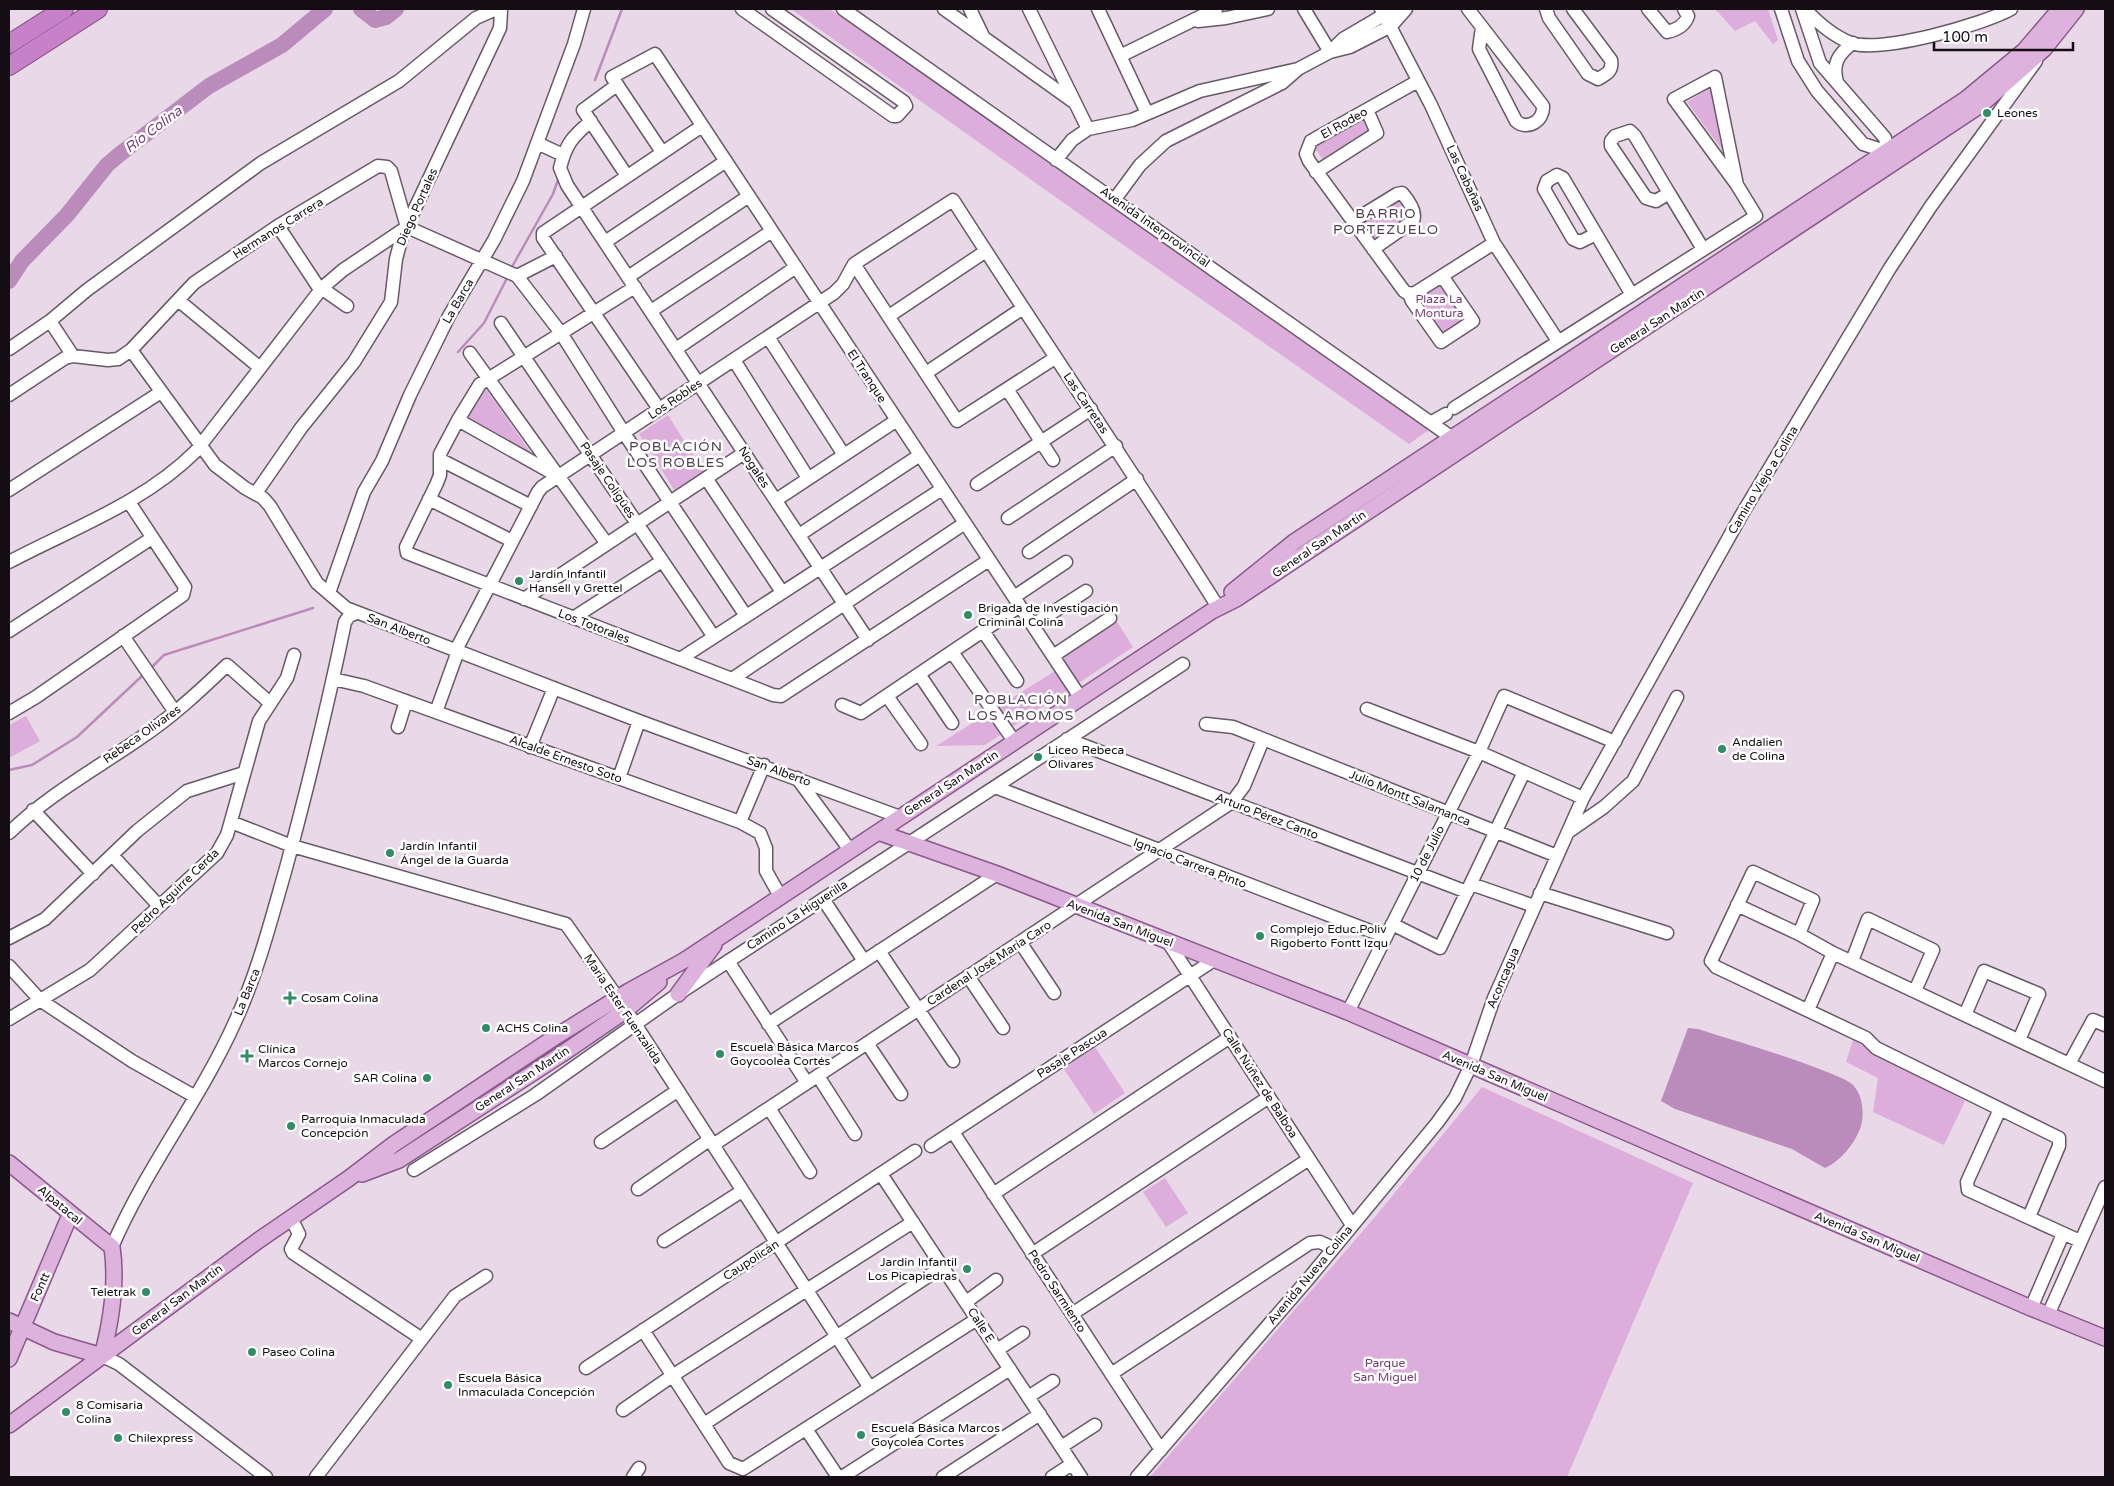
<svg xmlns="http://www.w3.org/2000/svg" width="2114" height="1486" font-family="'Varela Round',sans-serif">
	<rect width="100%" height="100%" fill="#e8d8e8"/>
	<path fill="#ddaddc" d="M791 9H830L1430 429 1409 444 1102 230Z
		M1715 9H1768L1778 40 1773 44 1755 21 1735 31Z
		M1714 85 1729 159 1687 102Z
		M1365 119 1372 131 1324 161 1314 147Z
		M1400 199 1411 218 1376 241 1363 223Z
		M1443 283 1467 319 1443 336 1416 301Z
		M483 385 532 454 464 418Z
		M668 415 705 474 676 493 639 434Z
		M1116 620 1133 647 985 745 936 746 1063 666 1061 659Z
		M26 716 40 741 9 758V725Z
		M1853 1040 1965 1101 1944 1145 1873 1112 1878 1078 1846 1062Z
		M1091 1041 1125 1093 1094 1114 1059 1062Z
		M1482 1087 1693 1183 1567 1477H1150L1375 1217Z
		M1165 1178 1188 1213 1166 1227 1143 1192Z"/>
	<path fill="#bb8cbb" d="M1688 1028 1698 1029C1739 1042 1781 1054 1822 1070 1831 1074 1845 1078 1853 1085 1863 1095 1865 1116 1860 1129 1854 1144 1841 1161 1825 1168L1792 1149 1675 1109 1661 1101Z"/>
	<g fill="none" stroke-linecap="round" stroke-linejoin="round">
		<path stroke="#bb8cbb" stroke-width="2.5" d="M595 80 622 9
			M513 265 553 194 558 180
			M458 352 484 323 506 280
			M151 668 164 655 313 608
			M9 770 32 765 77 737 143 675"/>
		<path stroke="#bb8cbb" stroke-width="16" d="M361 9 375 20 386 17 396 9
			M9 281 22 261 67 215 107 165 120 154 209 86 282 45 325 9"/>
		<g stroke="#675a67" stroke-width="15">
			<path id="minor" d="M742 9 893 116H897L906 106 904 102 772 9
				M843 9 1458 442
				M944 9 1075 103
				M970 9 983 36
				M1029 9 1088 129
				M1098 9 1147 113
				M1304 9 1330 52
				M1381 9 1431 105 1494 243 1558 341
				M1468 9 1482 27 1479 49 1516 121C1527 131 1544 121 1543 106L1482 27
				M1546 9 1549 18 1588 74 1598 79C1607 74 1613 71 1611 60L1573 9
				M1648 9 1667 32C1676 30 1685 25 1688 16L1684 9
				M1781 9 1798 61 1817 91 1863 144 1888 152
				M1802 9 1820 63 1885 138 1888 152 1892 157
				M1805 9C1818 23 1833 36 1851 43 1882 53 1982 25 2011 9
				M1198 21 1226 18 1268 9
				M1330 52 1343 39 1394 9
				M1120 56 1216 9
				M1418 81 1311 141 1306 154 1309 161 1404 291 1409 294 1415 293 1494 243
				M1837 82C1832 64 1838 54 1853 43
				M617 85 583 110 627 176
				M591 121C572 137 566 144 560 168L567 185 868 640
				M1630 131 1635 136 1669 193 1656 201 1646 198 1611 146V141L1615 136Z
				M537 143 563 155
				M662 152 612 77 655 54 1080 697
				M1056 160 1072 140 1088 129 1132 120 1200 91 1298 69
				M1316 172 1377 133 1367 110
				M1669 193 1703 249
				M1115 199 1140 165 1166 141 1282 83 1298 69 1330 52 1350 47 1391 26 1406 9
				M1353 221 1397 194 1402 193C1408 200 1417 212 1413 221L1373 249
				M278 226 317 285 347 306
				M407 227 517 276 561 333 624 433 746 616
				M1596 234 1580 242 1573 239 1544 189 1547 181 1557 175 1563 178 1632 295
				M605 242 726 161
				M854 264 957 421 1055 358
				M517 276 556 256
				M628 277 749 196
				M635 287 480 384 458 420 440 454V475L437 483 406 547 407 553 773 695 781 696 989 560
				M1409 294 1412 301 1441 342 1473 321 1442 276
				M178 300 259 367
				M651 311 772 231
				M889 316 986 251
				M50 321 73 356
				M501 323 714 637
				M768 337 844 455
				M9 349 50 321 87 290 261 163 399 81 476 18 494 10 501 11 500 28 402 236 396 259 391 302 354 362 301 428 256 493
				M676 349 796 267
				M131 350 215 465 245 488 263 498 270 506 317 583 346 608 639 721 900 817
				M470 353 607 544
				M734 360 808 478
				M926 373 1023 308
				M1007 389 1053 460
				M9 395 65 358 73 356 108 360 118 359 131 350 194 283 278 226 378 166 387 167 391 171 407 227
				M1454 408 1756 216 1737 185 1715 77 1674 99 1737 185
				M659 409 543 238V233L702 126
				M458 420 554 474
				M1432 422 1446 414
				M441 460 531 506
				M706 478 782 592
				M977 484 1091 409
				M9 490 161 392
				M429 499 512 541
				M776 500 897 420
				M1008 518 1116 446
				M799 535 920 455
				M1029 552 1137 479
				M9 562C73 528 144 503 196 451L322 288 343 270 407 227
				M329 593 364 492 382 461 410 395 449 316 494 240 523 181 574 44 584 9
				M1014 597 1066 562
				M524 599 744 453
				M573 618 662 561
				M1033 625 1086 591
				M9 631 152 538
				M983 631 1017 681
				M123 636 175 712
				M456 650 538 492 542 487 834 293 843 284 854 264 953 200C1040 336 1132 470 1218 607
				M952 652 1014 741
				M1053 656 1110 618
				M680 659 942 489
				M919 674 952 723
				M333 679 364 686 740 822 764 765
				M732 679 965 523
				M887 696 921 744
				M842 705 861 713 1020 606
				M1367 709 1479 752 1583 798
				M436 712 458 651
				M9 713 36 697 183 595 185 587 129 502
				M1206 724 1233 727 1557 856
				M398 727 406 701
				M1067 739 1467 892
				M530 747 554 688
				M619 778 639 721
				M797 778 850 850
				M995 787 1386 937
				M33 810 93 874
				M231 822 292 846 566 924 626 1010 870 1388
				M740 822 760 833 766 848V871L780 896
				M1568 832 1604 807 1633 781 1677 697
				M9 833C48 795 94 770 139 739 171 718 200 691 227 665L270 703
				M112 855 159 906
				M1471 884 1534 906
				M1540 893 1667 933
				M823 899 864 961
				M1737 905 1799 934 1833 953 2105 1081
				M1392 924 1440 948 1524 772
				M1799 934 1813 900 1753 872 1711 961 1716 967 1866 1038 1876 1048 2059 1138V1146L2029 1217
				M9 938 45 919 137 831 187 791 244 773
				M1020 942 1054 993
				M1168 942 1352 1225
				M879 951 953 1061
				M728 961 807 1083
				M1852 961 1868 919 1933 950 1915 991
				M9 966 40 1000 132 1061 194 1096
				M968 976 1003 1028
				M1808 1010 1833 953
				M1348 1012 1479 752 1504 696 1615 742
				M1965 1015 1984 971 2039 994 2019 1040
				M9 1019 90 970 217 853 227 835 259 721 287 678 294 655
				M768 1024 997 874
				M867 1043 901 1094
				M2069 1064 2093 1020 2105 1025
				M818 1076 855 1134
				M769 1108 810 1172
				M2000 1109 1967 1182 1968 1190 2080 1241
				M953 1132 1161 1450
				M601 1142 677 1091
				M713 1145 1232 802 1244 786 1263 740
				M931 1146 1214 960
				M414 1170 535 1095 678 994 1183 664
				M881 1174 1081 1477
				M638 1189 709 1140
				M993 1194 1230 1037
				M291 1218 299 1234 291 1249 293 1253 422 1339
				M664 1241 742 1191
				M112 1247C146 1168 200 1100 235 1022 258 972 271 920 286 868 308 786 328 705 345 622L349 616 357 613
				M1032 1254 1269 1097
				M966 1302 996 1280
				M2031 1308 2063 1234
				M1072 1314 1309 1159
				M2048 1315 2105 1187
				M643 1330 729 1463 743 1469 977 1319
				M997 1350 1023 1333
				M102 1356 119 1364 266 1477
				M586 1368 915 1151
				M1111 1374 1310 1243 1320 1242 1333 1248
				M1028 1397 1053 1381
				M623 1410 672 1376 913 1222
				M704 1424 942 1267
				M806 1429 838 1477
				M1061 1447 1095 1425
				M316 1477 455 1296 486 1276
				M633 1477 639 1468
				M842 1477 1010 1369
				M943 1477 1040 1414
				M1052 1477 1072 1464
				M1137 1477 1309 1278 1437 1123 1455 1098 1471 1065 1494 998 1583 798 1742 514 1890 268 1931 206 2036 61"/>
		</g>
		<g stroke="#885989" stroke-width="18">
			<path id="major" d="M1232 592 1294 542 1966 99 2024 51 2060 9
				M878 832 997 874 1348 1012 2031 1308 2105 1338
				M678 994 714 945
				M9 1163 112 1247C117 1281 111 1322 102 1356
				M362 1174 399 1160 562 1054 626 1010 659 982
				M9 1321 54 1342 102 1356
				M9 1359 70 1215
				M9 1425 259 1240 348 1179 394 1144 552 1039 629 991 685 960 1212 611 1236 599 1982 104 2044 49 2076 9"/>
		</g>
		<g stroke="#885989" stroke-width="20">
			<path id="highway" d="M9 44 64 9
				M9 66 98 9"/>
		</g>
		<use href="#minor" stroke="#fff" stroke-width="12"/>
		<use href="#major" stroke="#ddb3de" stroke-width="15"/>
		<use href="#highway" stroke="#c781c8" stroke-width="18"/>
	</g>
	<g fill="#318d65" stroke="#fff" stroke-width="2">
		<circle cx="1987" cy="113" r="5"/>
		<circle cx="519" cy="581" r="5"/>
		<circle cx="968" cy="615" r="5"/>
		<circle cx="1722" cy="749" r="5"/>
		<circle cx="1038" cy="757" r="5"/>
		<circle cx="390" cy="853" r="5"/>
		<circle cx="1260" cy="936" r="5"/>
		<path d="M287.5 990.5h5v5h5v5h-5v5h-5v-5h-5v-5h5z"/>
		<circle cx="486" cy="1028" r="5"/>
		<circle cx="720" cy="1054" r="5"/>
		<path d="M244.5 1048.5h5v5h5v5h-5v5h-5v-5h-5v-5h5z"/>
		<circle cx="427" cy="1078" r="5"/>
		<circle cx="291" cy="1126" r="5"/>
		<circle cx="967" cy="1269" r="5"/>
		<circle cx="146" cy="1292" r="5"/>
		<circle cx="252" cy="1352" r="5"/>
		<circle cx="448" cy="1385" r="5"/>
		<circle cx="66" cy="1412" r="5"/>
		<circle cx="861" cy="1435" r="5"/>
		<circle cx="118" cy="1438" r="5"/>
	</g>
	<g text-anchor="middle" stroke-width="5" stroke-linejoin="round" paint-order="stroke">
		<g font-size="12" fill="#140e14" stroke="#fff" text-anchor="start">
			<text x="1997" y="117">Leones</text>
			<text x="529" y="578">Jardin Infantil<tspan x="529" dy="14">Hansell y Grettel</tspan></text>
			<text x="978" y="612">Brigada de Investigación<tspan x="978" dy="14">Criminal Colina</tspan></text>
			<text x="1732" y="746">Andalien<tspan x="1732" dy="14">de Colina</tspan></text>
			<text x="1048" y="754">Liceo Rebeca<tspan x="1048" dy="14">Olivares</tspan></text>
			<text x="400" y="850">Jardín Infantil<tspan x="400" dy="14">Ángel de la Guarda</tspan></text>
			<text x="1270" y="933">Complejo Educ.Poliv<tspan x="1270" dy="14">Rigoberto Fontt Izqu</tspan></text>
			<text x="301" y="1002">Cosam Colina</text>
			<text x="496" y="1032">ACHS Colina</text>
			<text x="730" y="1051">Escuela Básica Marcos<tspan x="730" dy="14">Goycoolea Cortés</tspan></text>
			<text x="258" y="1053">Clínica<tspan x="258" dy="14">Marcos Cornejo</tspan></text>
			<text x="417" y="1082" text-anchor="end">SAR Colina</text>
			<text x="301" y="1123">Parroquia Inmaculada<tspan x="301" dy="14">Concepción</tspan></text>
			<text x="957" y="1266" text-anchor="end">Jardin Infantil<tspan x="957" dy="14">Los Picapiedras</tspan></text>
			<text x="136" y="1296" text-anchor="end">Teletrak</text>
			<text x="262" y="1356">Paseo Colina</text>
			<text x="458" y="1382">Escuela Básica<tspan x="458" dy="14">Inmaculada Concepción</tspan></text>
			<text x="76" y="1409">8 Comisaria<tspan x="76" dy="14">Colina</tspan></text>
			<text x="871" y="1432">Escuela Básica Marcos<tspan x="871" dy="14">Goycolea Cortes</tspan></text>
			<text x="128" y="1442">Chilexpress</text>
		</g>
		<g font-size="12" fill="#140e14" stroke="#fff">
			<text transform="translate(1344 123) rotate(-29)" y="4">El Rodeo</text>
			<text transform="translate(1465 178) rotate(65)" y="4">Las Cabañas</text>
			<text transform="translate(417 207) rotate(-66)" y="4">Diego Portales</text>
			<text transform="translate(1155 227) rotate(35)" y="4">Avenida Interprovincial</text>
			<text transform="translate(278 228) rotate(-32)" y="4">Hermanos Carrera</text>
			<text transform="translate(458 301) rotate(-60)" y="4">La Barca</text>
			<text transform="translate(1657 321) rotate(-33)" y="4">General San Martín</text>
			<text transform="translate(867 376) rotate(57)" y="4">El Tranque</text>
			<text transform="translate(675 399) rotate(-34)" y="4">Los Robles</text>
			<text transform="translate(1086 403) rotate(56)" y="4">Las Carretas</text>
			<text transform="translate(754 467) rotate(57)" y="4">Nogales</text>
			<text transform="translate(608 480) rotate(56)" y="4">Pasaje Coligües</text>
			<text transform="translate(1763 480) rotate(-59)" y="4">Camino Viejo a Colina</text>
			<text transform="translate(1319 544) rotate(-34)" y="4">General San Martín</text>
			<text transform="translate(594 626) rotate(21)" y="4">Los Totorales</text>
			<text transform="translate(399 629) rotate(21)" y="4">San Alberto</text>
			<text transform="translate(142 734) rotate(-35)" y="4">Rebeca Olivares</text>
			<text transform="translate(566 759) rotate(20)" y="4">Alcalde Ernesto Soto</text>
			<text transform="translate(779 771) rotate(20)" y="4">San Alberto</text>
			<text transform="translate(951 783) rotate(-33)" y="4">General San Martín</text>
			<text transform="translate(1410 798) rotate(22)" y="4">Julio Montt Salamanca</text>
			<text transform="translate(1267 816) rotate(21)" y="4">Arturo Pérez Canto</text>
			<text transform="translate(1427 854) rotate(-63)" y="4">10 de Julio</text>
			<text transform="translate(1190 863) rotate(21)" y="4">Ignacio Carrera Pinto</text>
			<text transform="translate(175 891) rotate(-44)" y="4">Pedro Aguirre Cerda</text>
			<text transform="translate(797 915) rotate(-33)" y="4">Camino La Higuerilla</text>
			<text transform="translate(1120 923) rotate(21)" y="4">Avenida San Miguel</text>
			<text transform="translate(989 963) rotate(-33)" y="4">Cardenal José María Caro</text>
			<text transform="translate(1503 978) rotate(-67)" y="4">Aconcagua</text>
			<text transform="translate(247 992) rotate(-68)" y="4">La Barca</text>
			<text transform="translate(623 1009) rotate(56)" y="4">María Ester Fuenzalida</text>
			<text transform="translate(1072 1053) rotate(-33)" y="4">Pasaje Pascua</text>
			<text transform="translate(1495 1076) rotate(23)" y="4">Avenida San Miguel</text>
			<text transform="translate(522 1079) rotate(-33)" y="4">General San Martín</text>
			<text transform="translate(1260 1083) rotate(57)" y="4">Calle Núñez de Balboa</text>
			<text transform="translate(60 1205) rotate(40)" y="4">Alpatacal</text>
			<text transform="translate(1867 1237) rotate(23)" y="4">Avenida San Miguel</text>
			<text transform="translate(751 1260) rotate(-33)" y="4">Caupolicán</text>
			<text transform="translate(1310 1275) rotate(-50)" y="4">Avenida Nueva Colina</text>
			<text transform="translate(40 1287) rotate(-66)" y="4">Fontt</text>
			<text transform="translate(1057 1291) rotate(57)" y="4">Pedro Sarmiento</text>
			<text transform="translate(177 1300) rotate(-37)" y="4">General San Martín</text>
			<text transform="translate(981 1325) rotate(57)" y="4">Calle E</text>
		</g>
		<g font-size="12" fill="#763d78" stroke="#fff">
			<text x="1439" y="303">Plaza La<tspan x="1439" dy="14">Montura</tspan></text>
			<text x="1385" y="1367">Parque<tspan x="1385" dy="14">San Miguel</tspan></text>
		</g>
		<g font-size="14" font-style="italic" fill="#773d78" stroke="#fff">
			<text transform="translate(153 129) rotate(-37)" y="5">Río Colina</text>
		</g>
		<g font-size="14" letter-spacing="1" fill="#50424f" stroke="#fff">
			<text x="1386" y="218">BARRIO<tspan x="1386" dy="16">PORTEZUELO</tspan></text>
			<text x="676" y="451">POBLACIÓN<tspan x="676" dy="16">LOS ROBLES</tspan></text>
			<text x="1021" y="704">POBLACIÓN<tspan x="1021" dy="16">LOS AROMOS</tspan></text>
		</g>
	</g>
	<rect width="2114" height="1486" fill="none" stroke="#140e14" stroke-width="20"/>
	<path d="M1934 42v8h139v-8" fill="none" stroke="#140e14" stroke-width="2.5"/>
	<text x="1942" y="42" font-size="15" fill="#140e14" stroke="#ffffff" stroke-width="4" paint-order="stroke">100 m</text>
</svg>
